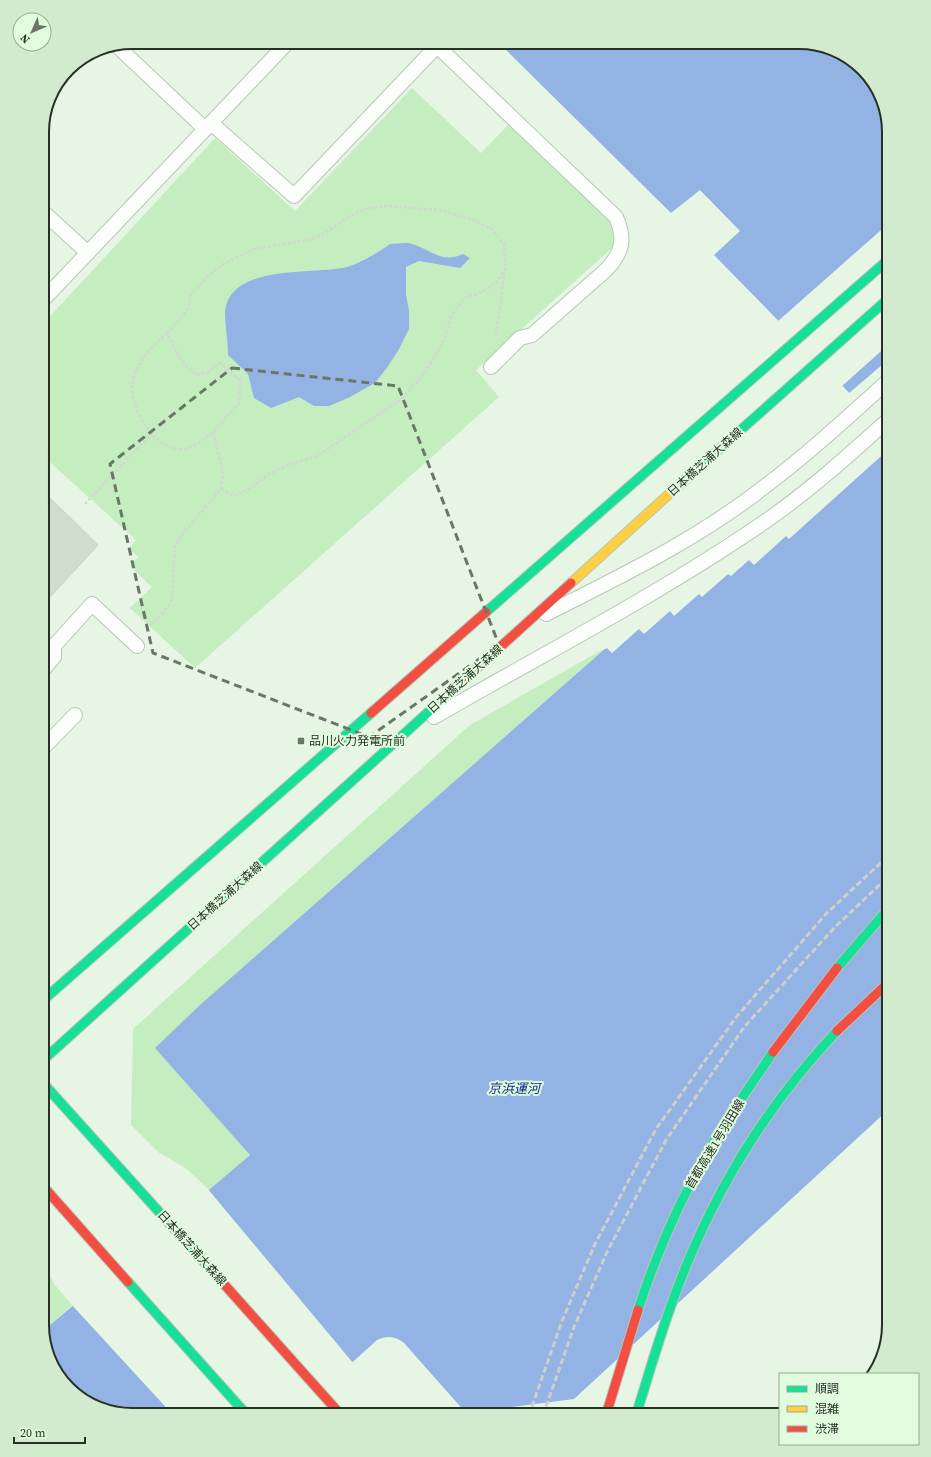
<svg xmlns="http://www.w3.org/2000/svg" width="931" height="1457" font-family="'Source Serif 4','Noto Sans JP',serif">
	<rect width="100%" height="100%" fill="#e6f5e4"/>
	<path fill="#c4eebf" d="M412 88 481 153 509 124 607 218C613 229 616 236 613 247L476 370 499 397 195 668 130 608 152 587 130 566 138 557 129 549 136 540 42 455V325L215 138 295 211Z
		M607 647 201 1004 156 1048 250 1155 209 1190 187 1169 158 1152 131 1125 133 1029 470 725Z
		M42 1259 54 1284 72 1305 43 1331Z"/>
	<path fill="#94b3e5" d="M498 42H805L849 57 880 92 889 132V1109L574 1399 466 1413 404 1343C396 1336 387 1335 377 1340L294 1415H127L82 1400 51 1365 43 1331 250 1155 155 1048 201 1004 871 415 714 255 740 231 700 190 671 213Z
		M390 244C397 244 406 242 412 244 432 250 442 264 463 254L470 258 460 268 419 261 406 267V295L409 310V329L398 351 386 369 375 383 348 398 329 406H314L299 397 271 408 254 398 248 374 228 355C228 342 225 324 225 312 229 263 316 275 347 267 363 262 377 253 390 244Z"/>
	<path fill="#e6f5e4" d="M889 223V344L841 387 777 322Z
		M889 359V449L789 539 786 536 754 565 749 560 731 576 728 574 702 597 699 594 674 616 670 611 644 634 639 629 612 653 607 648 598 652 868 414 848 394Z
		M207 1188 354 1364 297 1415H173L71 1304Z"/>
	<path fill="#d0dcce" stroke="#c6d2c5" d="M42 490 98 545 42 606Z"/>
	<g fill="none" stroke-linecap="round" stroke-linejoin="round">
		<g stroke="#b9c5b8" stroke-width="16">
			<path id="lane" d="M433 42 616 217C626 240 622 253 606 270L532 335 520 338 491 367
				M116 45 205 129
				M211 123 294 196 437 46
				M42 211 88 253
				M42 301 288 42
				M546 614C621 576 698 539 764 487 808 454 848 417 889 380
				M42 671 54 657V646L92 604 137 646
				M434 717C543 654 656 596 760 525 806 494 848 456 889 419
				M42 749 75 715"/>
		</g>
		<g stroke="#b9c5b8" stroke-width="11">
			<path id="fast" d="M689 476 889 298
				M486 612 889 259
				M837 968 889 908
				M42 1001 371 713
				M42 1061 446 696
				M42 1082 215 1274
				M128 1282 247 1415
				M638 1310C656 1254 680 1200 709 1149 728 1116 752 1084 773 1052
				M636 1415C648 1377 659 1338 673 1300 709 1200 764 1108 837 1031"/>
		</g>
		<g stroke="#b9c5b8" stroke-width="11">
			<path id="slow" d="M571 583 689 476"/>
		</g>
		<g stroke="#b9c5b8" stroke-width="11">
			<path id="jam" d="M446 696 571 583
				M371 713 486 612
				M837 1031 889 982
				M773 1052 837 968
				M42 1185 128 1282
				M215 1274 341 1415
				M606 1415 638 1310"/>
		</g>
		<path stroke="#d3d7d3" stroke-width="2.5" stroke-dasharray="3 2" stroke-linecap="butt" d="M167 333C154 345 135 363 132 383 129 407 155 453 184 449 194 447 205 439 213 432
			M496 334 505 270
			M85 504 151 434
			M151 625 168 607 172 598 175 546 181 536 221 489 223 473 213 432 239 403 240 380 220 363 208 372 197 375C178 362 177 351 167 333L187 311 191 295 207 277 223 264 254 249 312 239 325 233 349 217 365 209 387 206 439 210 471 219 492 229 504 244 506 268 496 283 482 292 465 298 452 315 443 343 421 378 400 400 317 456 291 464 269 474 251 488 234 496 221 489"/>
		<use href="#lane" stroke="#fbfefb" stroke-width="14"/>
		<use href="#fast" stroke="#16e098" stroke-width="9"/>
		<use href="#slow" stroke="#ffcf43" stroke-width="9"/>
		<use href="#jam" stroke="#f24e42" stroke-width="9"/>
		<path stroke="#ccd0cb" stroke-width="3" stroke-dasharray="6 3" stroke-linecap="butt" d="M529 1415 562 1321 595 1244 656 1129 737 1016 826 914 889 855
			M543 1415 574 1327 607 1252 666 1140 745 1026 835 927 889 876"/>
	</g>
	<path fill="none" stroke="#6a7668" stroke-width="3" stroke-dasharray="8 5" stroke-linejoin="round" d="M232 368 398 386 499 645 369 737 153 653 110 464Z"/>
	<rect fill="#6a7668" stroke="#e1fbde" stroke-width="1.5" x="297" y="737" width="8" height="8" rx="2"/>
	<g text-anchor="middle" stroke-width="4" stroke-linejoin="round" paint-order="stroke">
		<g font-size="12" fill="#273126" stroke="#e1fbde">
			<text transform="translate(705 462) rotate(-42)" y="4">日本橋芝浦大森線</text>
			<text transform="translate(465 679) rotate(-42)" y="4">日本橋芝浦大森線</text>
			<text transform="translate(225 896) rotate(-42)" y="4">日本橋芝浦大森線</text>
			<text transform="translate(715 1144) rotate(-59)" y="4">首都高速1号羽田線</text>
			<text transform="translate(192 1248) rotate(48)" y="4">日本橋芝浦大森線</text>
		</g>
		<g font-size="12" fill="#273126" stroke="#e1fbde" text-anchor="start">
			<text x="309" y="745">品川火力発電所前</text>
		</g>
		<g font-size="13" font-style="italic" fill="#092b86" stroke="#e1fbde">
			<text x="514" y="1093">京浜運河</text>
		</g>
	</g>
	<path d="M0 0H931V1457H0ZM132 49H799A83 83 0 0 1 882 132V1325A83 83 0 0 1 799 1408H132A83 83 0 0 1 49 1325V132A83 83 0 0 1 132 49Z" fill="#d2ebcf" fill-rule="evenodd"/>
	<path fill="none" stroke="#273126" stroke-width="2" d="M132 49H799A83 83 0 0 1 882 132V1325A83 83 0 0 1 799 1408H132A83 83 0 0 1 49 1325V132A83 83 0 0 1 132 49Z"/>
	<rect x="779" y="1373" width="140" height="72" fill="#e1fbde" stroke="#97aa94"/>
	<rect x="787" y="1386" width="20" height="6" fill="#16e098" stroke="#97aa94"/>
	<text x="815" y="1393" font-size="12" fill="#273126">順調</text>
	<rect x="787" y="1406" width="20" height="6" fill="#ffcf43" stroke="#97aa94"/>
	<text x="815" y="1413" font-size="12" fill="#273126">混雑</text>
	<rect x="787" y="1426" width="20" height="6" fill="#f24e42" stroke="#97aa94"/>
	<text x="815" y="1433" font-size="12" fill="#273126">渋滞</text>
	<g transform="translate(32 32) rotate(225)"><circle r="19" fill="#e1fbde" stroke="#97aa94"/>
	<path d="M0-3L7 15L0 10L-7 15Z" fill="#6a7668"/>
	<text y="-6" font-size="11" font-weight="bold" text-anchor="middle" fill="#273126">N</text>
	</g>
	<path d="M14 1437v6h71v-6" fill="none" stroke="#273126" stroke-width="2"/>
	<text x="20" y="1437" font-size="12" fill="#273126" stroke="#e1fbde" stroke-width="3" paint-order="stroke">20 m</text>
</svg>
